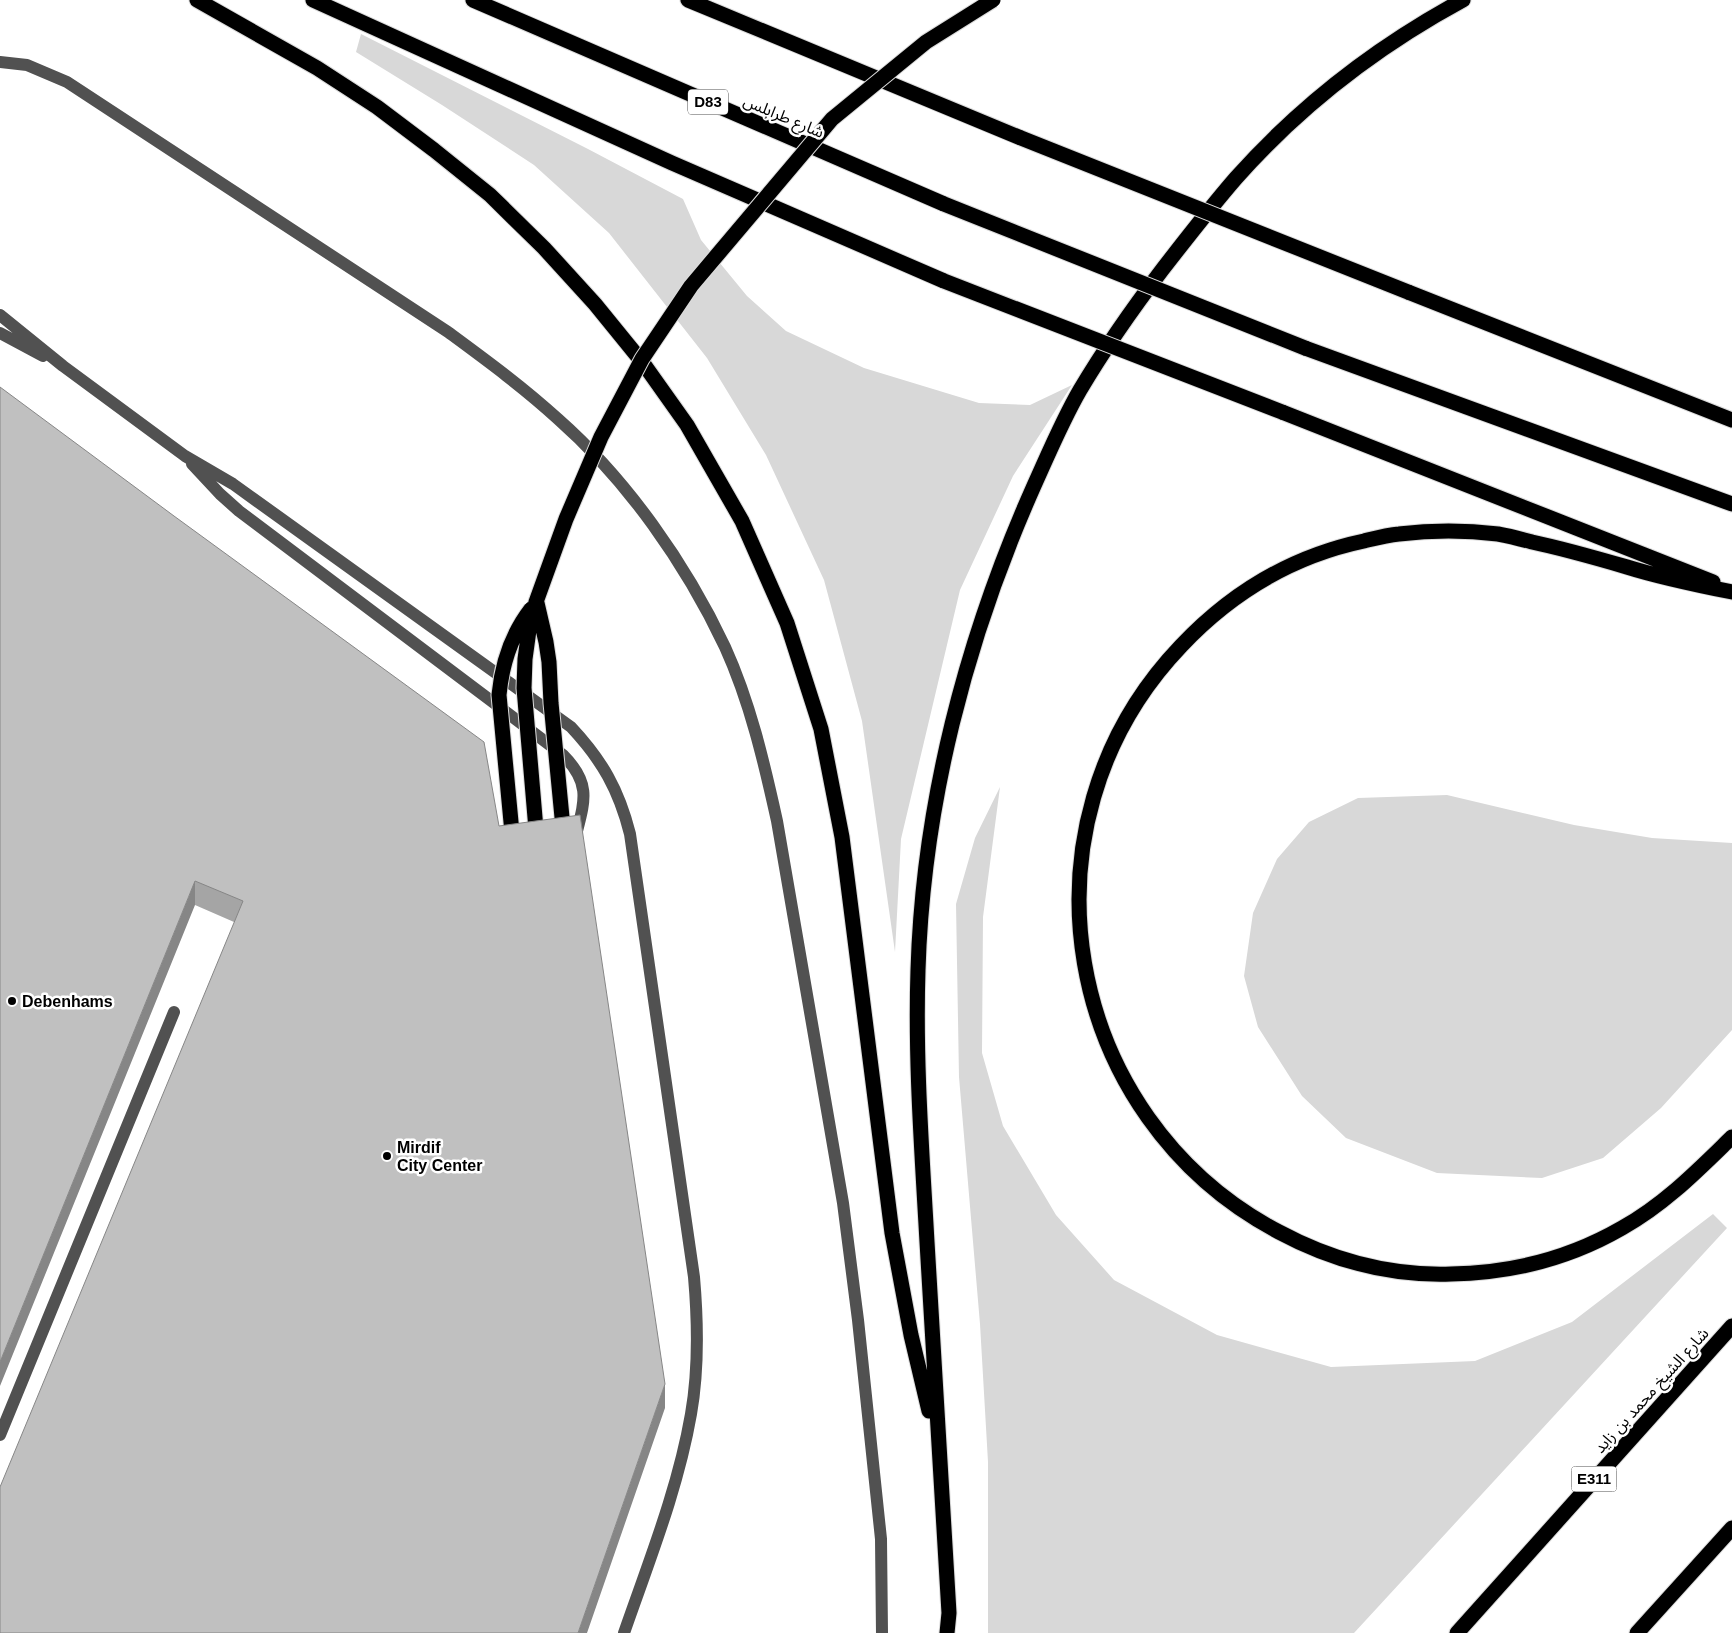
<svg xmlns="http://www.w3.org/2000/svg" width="1732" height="1633" font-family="Helvetica,'Noto Sans Arabic',sans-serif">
	<rect width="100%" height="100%" fill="#fff"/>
	<path fill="#d8d8d8" d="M361 34 588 149 683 199 701 240 747 296 786 331 864 368 979 403 1030 405 1072 385 1013 476 960 590 901 839 895 952 862 721 824 580 766 455 707 358 609 233 534 165 442 105 356 52Z
		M1000 787 983 917 982 1053 1003 1126 1056 1215 1114 1280 1217 1335 1331 1367 1475 1361 1572 1322 1713 1214 1727 1228 1354 1633H988V1462L980 1324 959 1077 956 904 975 838Z
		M1447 795 1574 825 1652 838 1732 843V1030L1661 1108 1603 1158 1542 1178 1437 1173 1346 1138 1302 1096 1258 1027 1244 976 1253 913 1277 859 1309 822 1358 798Z"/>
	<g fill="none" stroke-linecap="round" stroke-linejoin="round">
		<g stroke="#dbdbdb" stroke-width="17">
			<path id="highway" d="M197 0 317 68 377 107 434 150 490 195 544 248 595 304 643 363 687 425 742 521 787 623 821 729 842 837 892 1233 911 1335 929 1411
				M313 0 672 163 944 281
				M473 0 944 204
				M688 0 1021 138
				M1408 292 1732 420
				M1305 348 1732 504
				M1282 412 1713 582
				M1732 592C1697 585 1662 578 1627 567 1596 558 1565 549 1532 542 1521 539 1509 536 1498 534 1465 530 1432 530 1399 534 1387 535 1376 538 1364 541 1293 556 1231 593 1181 646 1010 825 1062 1118 1279 1232 1333 1261 1391 1276 1451 1274 1511 1273 1570 1258 1622 1228 1665 1204 1698 1170 1732 1137
				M947 1633 949 1613C941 1490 934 1366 927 1242 922 1152 915 1061 918 970 923 804 966 639 1033 488 1048 455 1062 421 1080 390 1105 348 1133 308 1162 270 1186 239 1210 208 1236 178 1301 105 1378 46 1463 0
				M1457 1633 1732 1326
				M1637 1633 1732 1528"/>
		</g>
		<path stroke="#515151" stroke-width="12" d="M0 62 27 65 67 82 448 332C486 360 523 387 558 419 627 480 686 564 725 647 750 702 764 762 777 821L843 1203 858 1320 881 1539 882 1633
			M0 315 63 366 185 456 233 484 571 727C602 760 619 790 630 834L694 1277C698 1323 699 1369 691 1414 678 1489 649 1561 624 1633
			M0 333 43 356
			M192 464 220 494 239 511 563 755C591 783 585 800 576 835
			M0 1435 174 1012"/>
		<use href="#highway" stroke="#000" stroke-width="15"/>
		<g stroke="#dbdbdb" stroke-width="17" stroke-linecap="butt">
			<path id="highway-bridge" d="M1021 138 1408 292
				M944 204 1305 348
				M944 281 1282 412
				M537 603 546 642 549 662 551 703 564 838
				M537 841 524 688 525 659 529 630 536 602 566 519 601 437 642 359 691 286 832 119 926 42 993 0
				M513 843 499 695C502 663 511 635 531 609"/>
		</g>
		<use href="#highway-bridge" stroke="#000" stroke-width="15"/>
	</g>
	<path fill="#a5a5a5" d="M0 387 499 826 665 1408 234 922 195 905Z"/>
	<path fill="#868686" d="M195 881V905L0 1386V1362Z
		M665 1384V1408L587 1633H578Z"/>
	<path fill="#c0c0c0" stroke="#868686" d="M0 387 174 516 484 742 499 826 580 815 665 1384 578 1633H0V1487L243 901 195 881 0 1362Z"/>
	<g fill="#000" stroke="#fff" stroke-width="2">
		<circle cx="12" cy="1001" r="5"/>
		<circle cx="387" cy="1156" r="5"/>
	</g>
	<g text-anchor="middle" stroke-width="5" stroke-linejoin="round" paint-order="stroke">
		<g fill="#fff" stroke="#4c4c4c" stroke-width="1">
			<rect x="688" y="89.5" width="40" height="25" rx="4"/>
			<rect x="1571.5" y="1466.5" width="45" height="25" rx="4"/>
		</g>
		<g font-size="15" font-weight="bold" fill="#000">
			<text x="708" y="107">D83</text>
			<text x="1594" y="1484">E311</text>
		</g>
		<g font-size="16" fill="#000" stroke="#fff">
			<text transform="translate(784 116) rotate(23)" y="6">شارع طرابلس</text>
			<text transform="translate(1651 1390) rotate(-48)" y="6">شارع الشيخ محمد بن زايد</text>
		</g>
		<g font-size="16" font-weight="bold" fill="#000" stroke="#fff" text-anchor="start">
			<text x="22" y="1007">Debenhams</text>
			<text x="397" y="1153">Mirdif<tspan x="397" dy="18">City Center</tspan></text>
		</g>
	</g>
</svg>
